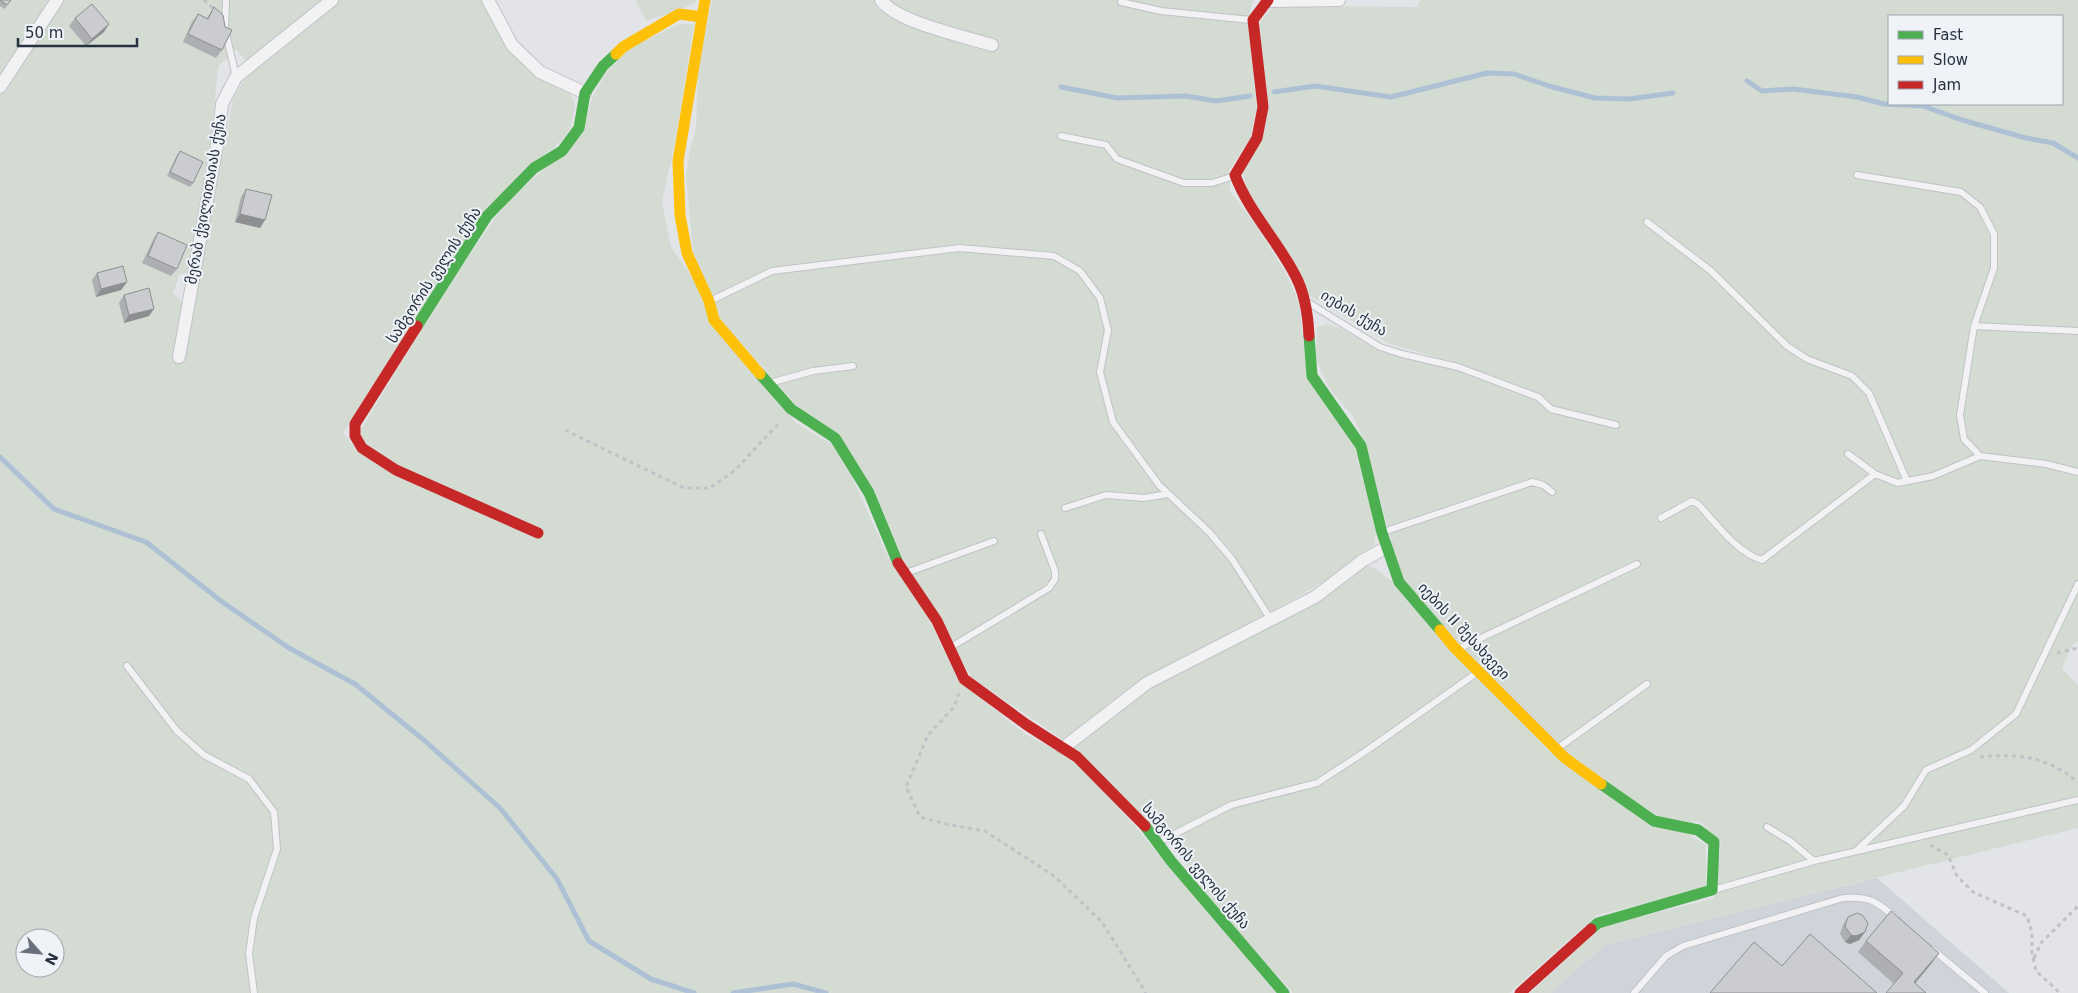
<svg xmlns="http://www.w3.org/2000/svg" width="2078" height="993" font-family="'DejaVu Sans','Noto Sans Georgian',sans-serif">
	<rect width="100%" height="100%" fill="#e2e4e7"/>
	<path fill="#cfd4db" d="M1877 878 2009 993H1551L1604 945Z"/>
	<path fill="#d3dbd2" fill-rule="evenodd" d="M0 0H51L0 80Z
		M62 0H323L247 62 236 49 218 67 210 152 187 272 179 275 173 293 183 303 172 361H184L233 99 245 78 269 56 339 0H482L538 77 570 94 575 104 570 130 556 146 530 165 343 433 359 453 364 441 360 431 450 282 504 206 580 135 594 94 606 73 629 49 679 24H694L677 132 662 202 671 247 781 405 796 423 833 445 850 473 888 557 923 607 959 681 1025 734 1072 759 1105 791 1276 993H0V95L2 89ZM25 938H55V968H25Z
		M636 0H696L695 3 689 6 646 21Z
		M712 0H1253L1248 19 1257 109 1250 139 1229 170 1230 191 1255 224 1284 270 1299 302 1307 376 1355 445 1376 532 1374 545 1328 579 1253 623 1139 681 1091 723 1062 739 972 678 904 561 874 490 795 404 721 320 693 251 686 176 689 154 696 128 698 70Z
		M1421 0H2078V641L2072 645 2062 668 2078 686V828L1604 945 1551 993H1530L1601 927 1714 898 1721 842 1698 820 1690 825 1656 817 1569 754 1459 646 1402 579 1365 444 1354 418 1329 388 1316 359 1317 327 1327 324 1339 328 1380 352 1456 370 1533 399 1536 392 1458 363 1390 344 1307 294 1248 198 1243 172 1262 137 1260 22 1273 6 1417 7ZM1889 16H2062V104H1889Z
		M1363 565 1374 568 1394 583 1546 748 1706 845V888L1597 915 1509 993H1293L1229 923 1183 860 1162 836 1070 747 1153 685Z"/>
	<g fill="none" stroke-linecap="round" stroke-linejoin="round">
		<path stroke="#aec1d4" stroke-width="5" d="M1747 81 1762 91 1793 89 1857 97 1884 104 1923 106 1962 120 2026 138 2053 143 2078 158
			M1061 87 1117 98 1186 96 1216 101 1250 96
			M1274 92 1315 86 1391 97 1487 73 1514 74 1549 86 1595 98 1629 99 1673 93
			M0 457 54 509 146 542 221 601 289 648 355 684 425 741 500 808 557 879 589 941 651 979 694 993
			M733 993 793 984 826 993"/>
		<g stroke="#c0c2c5" stroke-width="8">
			<path id="lane" d="M226 0 225 29 236 77
				M1121 2 1161 11 1251 20
				M1061 136 1106 145 1117 159 1184 183H1212L1234 176
				M1857 175 1961 192 1980 207 1994 234V268L1974 326 1960 415 1964 439 1980 456
				M1647 222 1711 271 1787 346 1807 359 1852 376 1869 393 1907 481
				M710 301 772 271 959 248 1054 256 1080 271 1100 298 1108 330 1100 372 1113 422 1159 485 1209 532 1232 559 1271 620
				M1309 303 1380 347 1402 354 1458 367 1538 397 1551 409 1616 425
				M1974 326 2078 331
				M770 383 813 371 853 366
				M1848 454 1875 474 1898 483 1933 476 1980 456 2046 464 2078 472
				M1065 508 1106 495 1144 498 1168 494
				M1661 518 1692 501 1698 504C1715 522 1737 553 1762 560L1875 474
				M1383 532 1532 482 1543 485 1552 492
				M906 573 994 541
				M951 647 1049 588 1055 579V571L1041 534
				M1458 649 1637 564
				M127 666 177 731 204 755 249 779 274 812 277 849 254 918 249 954 254 993
				M1558 748 1647 684
				M1767 827 1790 841 1814 861
				M1159 842 1231 805 1317 783 1366 751 1478 672
				M1856 851 1904 806 1926 770 1971 750 2016 714 2078 584
				M1713 890 1814 861 2078 800
				M1932 949 1985 993
				M1634 993 1666 956 1683 946 1843 898C1870 896 1876 901 1896 918"/>
		</g>
		<g stroke="#c0c2c5" stroke-width="14">
			<path id="street" d="M488 0 512 45 540 72 585 93
				M881 0C896 22 966 37 992 45
				M1269 1 1339 0
				M0 87 57 0
				M179 357 219 134 222 104 236 77 332 0
				M1063 748 1147 683 1315 597 1362 561 1387 547"/>
		</g>
		<path stroke="#c1c2c8" stroke-width="3" stroke-dasharray="4 4" stroke-linecap="butt" d="M204 0 215 10
			M565 430 684 488H710L734 471 781 421
			M2057 653 2078 648
			M959 693 954 707 928 735 906 787 920 817 951 825 985 831 1054 876 1102 922 1146 993
			M1980 757C2020 753 2046 757 2078 782
			M1930 845 1948 855 1957 876 1973 892 2027 916 2032 933V953L2036 971 2060 993
			M2034 958 2041 943 2078 906"/>
		<use href="#lane" stroke="#f2f2f4" stroke-width="6"/>
		<use href="#street" stroke="#f2f2f4" stroke-width="12"/>
		<path stroke="#4caf50" stroke-width="11" d="M417 326 487 216 534 168 562 151 579 128 585 93 603 66 616 54
			M1309 336 1312 376 1361 446 1382 533 1399 582 1440 630
			M760 374 791 409 835 438 869 493 898 563
			M1145 826 1171 861 1284 993
			M1591 929 1598 923 1712 890 1714 842 1698 830 1654 821 1601 784"/>
		<path stroke="#ffc107" stroke-width="11" d="M705 0 678 161 680 215 687 253 709 301 714 320 760 374
			M616 54 623 47 679 14 702 17
			M1440 630 1454 647 1565 758 1601 784"/>
		<path stroke="#c62828" stroke-width="11" d="M1268 0 1253 20 1263 107 1257 138 1235 175C1249 212 1277 240 1295 275 1305 293 1308 315 1309 336
			M417 326 355 424V436L362 448 396 470 538 533
			M898 563 937 621 964 679 1027 725 1077 757 1145 826
			M1520 993 1591 929"/>
	</g>
	<path fill="#aeafb2" d="M0 0 7 5 5 9 0 6Z
		M214 7 222 50 216 58 183 42 192 22 198 14 207 18Z
		M75 18 104 32 86 46 69 26Z
		M180 151 193 183 190 187 167 176 177 155Z
		M246 189 260 228 235 222 241 197Z
		M158 232 177 269 171 276 142 263 153 240Z
		M97 273 127 282 121 290 96 297 92 280Z
		M124 295 149 316 124 323 119 303Z
		M1848 917 1865 932 1859 940 1850 944 1845 942 1840 934 1843 925Z
		M1866 941 1939 953 1931 964 1915 983 1894 984 1858 952Z"/>
	<path fill="#8d8f91" d="M109 24 104 32 86 46 92 39Z
		M240 214 265 220 260 228 235 222Z
		M127 282 121 290 96 297 101 289Z
		M154 309 149 316 124 323 129 315Z
		M1865 932 1859 940 1850 944 1845 942 1851 935Z
		M1939 953 1931 964 1907 993 1914 982Z"/>
	<path fill="#cacccf" stroke="#8d8f91" d="M0 0H11L7 5Z
		M92 4 109 24 92 39 75 18Z
		M214 7 223 15 225 27 232 30 222 50 188 34 198 14 208 19Z
		M180 151 203 162 193 183 170 172Z
		M246 189 272 195 265 220 240 214Z
		M158 232 187 245 177 269 148 256Z
		M123 266 127 282 101 289 97 273Z
		M149 288 154 309 129 315 124 295Z
		M1891 911 1939 953 1914 982 1926 993H1886L1903 973 1866 941Z
		M1857 913 1862 915 1868 923 1865 932 1856 936 1851 935 1845 926 1848 917Z
		M1810 934 1877 993H1710L1754 942 1782 966Z"/>
	<g text-anchor="middle" stroke-width="4" stroke-linejoin="round" paint-order="stroke">
		<g font-size="15" fill="#273142" stroke="#eff3f7">
			<text transform="translate(206 199) rotate(-80)" y="5">მერაბ ქვილითაიას ქუჩა</text>
			<text transform="translate(434 275) rotate(-57)" y="5">სამგორის ველის ქუჩა</text>
			<text transform="translate(1354 313) rotate(31)" y="5">იების ქუჩა</text>
			<text transform="translate(1464 631) rotate(47)" y="5">იების II შესახვევი</text>
			<text transform="translate(1196 866) rotate(50)" y="5">სამგორის ველის ქუჩა</text>
		</g>
	</g>
	<rect x="1888" y="15" width="175" height="90" fill="#eff3f7" stroke="#9fa5af"/>
	<rect x="1898" y="31" width="25" height="8" fill="#4caf50" stroke="#9fa5af"/>
	<text x="1933" y="40" font-size="15" fill="#273142">Fast</text>
	<rect x="1898" y="56" width="25" height="8" fill="#ffc107" stroke="#9fa5af"/>
	<text x="1933" y="65" font-size="15" fill="#273142">Slow</text>
	<rect x="1898" y="81" width="25" height="8" fill="#c62828" stroke="#9fa5af"/>
	<text x="1933" y="90" font-size="15" fill="#273142">Jam</text>
	<g transform="translate(40 953) rotate(117)"><circle r="24" fill="#eff3f7" stroke="#9fa5af"/>
	<path d="M0-4L9 19L0 12L-9 19Z" fill="#68707c"/>
	<text y="-8" font-size="14" font-weight="bold" text-anchor="middle" fill="#273142">N</text>
	</g>
	<path d="M18 38v8h119v-8" fill="none" stroke="#273142" stroke-width="2.5"/>
	<text x="25" y="38" font-size="15" fill="#273142" stroke="#eff3f7" stroke-width="4" paint-order="stroke">50 m</text>
</svg>
